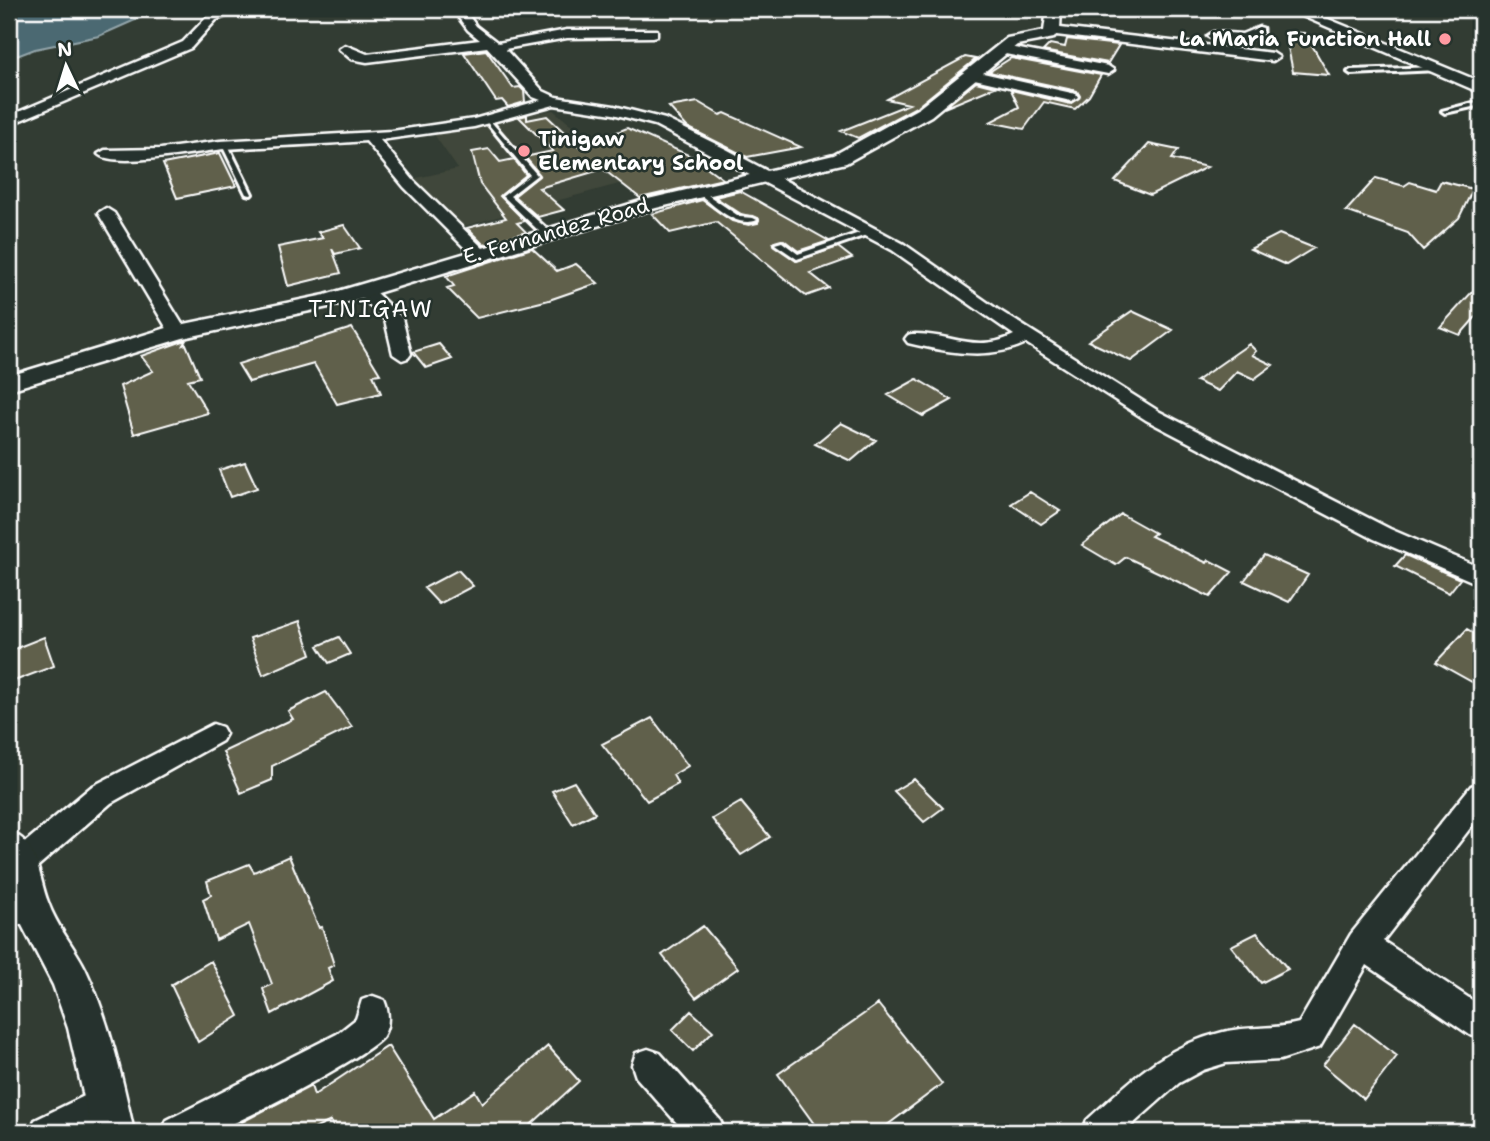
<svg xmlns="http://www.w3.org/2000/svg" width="1490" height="1141" font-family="'Shantell Sans',sans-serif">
	<rect width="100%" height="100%" fill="#323c33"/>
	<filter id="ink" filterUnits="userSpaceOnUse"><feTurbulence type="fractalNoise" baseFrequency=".0143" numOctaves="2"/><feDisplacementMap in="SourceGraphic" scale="14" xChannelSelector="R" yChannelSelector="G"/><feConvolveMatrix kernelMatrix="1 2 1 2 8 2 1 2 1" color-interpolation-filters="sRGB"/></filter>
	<g filter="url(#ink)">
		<path fill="#40473a" d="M553 110 637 179 461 227 412 179 458 169 433 133Z"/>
		<path fill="#4b6972" stroke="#93a5aa" stroke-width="2" d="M9 9H160L99 36 35 49 9 59Z"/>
		<path fill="#60604b" stroke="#fff" stroke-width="2" d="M1285 32 1305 33 1329 75 1293 72Z
			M1067 39 1119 45 1108 63 1043 51 1050 44 1065 47Z
			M486 50 513 88 520 87 524 91 525 102 508 107 502 100 496 101 464 53Z
			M965 57 976 59 918 106 858 138 841 131 909 104 887 99Z
			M1011 58 1101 75 1089 96 1075 109 1044 102 1024 129 990 122 1019 107 1011 90 1070 104 1080 96 1077 91 989 72Z
			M976 82 995 87 944 108Z
			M698 102 720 115 725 113 801 147 747 157 687 127 669 107Z
			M527 115V120L547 116 580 147 627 128 693 157 723 179 640 198 603 169 539 188 564 210 538 217 514 196 540 175 525 157 553 151 519 117Z
			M1149 144 1178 150 1172 159 1207 167 1150 195 1115 181Z
			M489 149 500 162 514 159 526 175 500 196 525 221 517 223 526 232 484 245 467 228 506 218 480 184 472 152Z
			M220 153 236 186 177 198 163 164Z
			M1376 178 1404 186 1410 182 1436 190 1441 181 1473 189 1459 218 1423 250 1408 233 1346 211Z
			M740 191 829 241 798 251 784 240 773 243 796 261 838 247 852 258 810 273 829 288 806 296 716 222 670 233 652 214 702 200 732 221 749 225 758 223V218L741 214 715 197Z
			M344 225 360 248 335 254 332 249 341 273 288 286 278 247 323 238 318 232Z
			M1279 234 1314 248 1286 265 1250 249Z
			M532 248 557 271 576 264 598 283 549 300 477 318 447 288 454 286 446 276Z
			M1481 282V311L1460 335 1440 327Z
			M1132 311 1173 330 1131 361 1088 341Z
			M352 328 380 374 373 375 381 393 337 404 314 364 249 382 238 364Z
			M186 340 183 345 186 344 200 377 188 380 208 413 134 434 120 386 153 371 141 356Z
			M439 344 452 359 426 368 413 352Z
			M1249 344 1256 351 1252 355 1273 365 1254 379 1237 371 1218 391 1196 381Z
			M917 379 952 400 923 416 888 395Z
			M841 423 876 440 851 461 815 444Z
			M245 462 257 488 230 497 219 470Z
			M1030 492 1060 511 1041 524 1011 504Z
			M1121 514 1155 533 1151 536 1207 563 1209 560 1232 572 1210 597 1126 557 1116 565 1082 545Z
			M1264 555 1308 575 1289 602 1244 581Z
			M1405 555 1460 579 1449 593 1395 566Z
			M458 570 473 586 439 604 424 588Z
			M300 621 311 654 263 675 250 638Z
			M1467 629 1481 637V687L1436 662Z
			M44 637 54 666 9 683V651Z
			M339 637 350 654 329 663 318 646Z
			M326 692 352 727 272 766V780L241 793 223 752 293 719 288 711Z
			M652 718 688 766 673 775 678 784 647 801 602 744Z
			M914 779 943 808 924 822 894 791Z
			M574 782 595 813 573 824 552 791Z
			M741 802 770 837 741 855 712 819Z
			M289 856 319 928 322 927 334 965 328 968 333 981 272 1014 263 989 272 984 249 924 216 940 203 899 211 895 207 881 249 864 254 872Z
			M703 926 738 968 696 998 662 955Z
			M1257 933 1288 969 1261 983 1231 946Z
			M211 961 239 1016 198 1042 171 985Z
			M878 1004 942 1084 878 1132H820L778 1074Z
			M691 1011 713 1031 693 1051 672 1030Z
			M1355 1024 1397 1056 1364 1099 1323 1065Z
			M388 1046 434 1119 475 1091 482 1103 548 1046 579 1081 523 1132H335L331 1121 308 1132H244L242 1122 311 1086 314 1095Z"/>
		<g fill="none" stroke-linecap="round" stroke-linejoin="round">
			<g stroke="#fff" stroke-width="6">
				<path id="service" d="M1436 67 1439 69 1438 70 1351 74 1348 72 1351 70Z
					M1481 101V105L1445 113 1442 111Z
					M487 117 537 175 510 196 549 231V235H543L503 196 530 175 485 120 484 119Z
					M1481 135V139L1474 137 1475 136Z
					M223 144 228 145 252 194 251 195 246 194 222 145Z
					M698 191H702L740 217 753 218 757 220C736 229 714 205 698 193Z
					M868 230 875 232 797 259 775 244 782 242 798 254Z"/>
			</g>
			<g stroke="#fff" stroke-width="5">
				<path id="minor" d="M226 9H271L249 15 237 12 216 20 191 48 9 125V116L183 42 208 16Z
					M452 9H464L476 26 498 43 567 30H657V36L653 37 567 38 505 49 543 91 556 97 614 106 665 119 726 149 904 244 997 309 1160 412 1390 529 1481 568V585L1374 539 1146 420 1026 343C989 361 946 352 908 343L905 339C908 335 908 334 914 334 949 333 976 354 1014 335L892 250 655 125 613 114 554 105 474 127 380 140 414 181 485 250V256H473L404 187 366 141C319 145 272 146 225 149 201 151 114 169 98 154L105 150 161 149 220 141 392 131 474 119 541 100 533 97 487 47 367 62 351 59 339 49 345 45 367 54 480 40 468 30Z
					M1052 27 1273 53 1279 57 1273 61 1048 34V28Z
					M1259 27 1263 28V34C1247 41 1222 47 1207 36L1213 32 1242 34Z
					M1004 46 1108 66 1114 70 1108 74 1000 53 998 50Z
					M974 71 1076 94 1078 97 1071 101 970 78V72Z
					M106 208 114 213 187 332 184 336 178 337 169 332 98 213Z
					M363 285 369 286 402 318 411 354 408 358 402 360 393 354 385 320 354 290Z
					M213 724 222 727 226 734 222 741 111 803 30 873 20 877 10 873V855L91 787Z
					M1481 783V814L1383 941 1481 1006V1039L1470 1035 1367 965 1320 1047 1280 1060 1226 1063 1203 1070 1179 1083 1124 1132H1082L1087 1120C1132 1080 1162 1047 1223 1032 1248 1026 1274 1030 1299 1023L1351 934 1471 786Z
					M31 895 41 899 46 908 41 917 9 928V902Z
					M373 996 384 1000C389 1012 390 1024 383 1036 374 1052 239 1123 216 1131 201 1136 178 1132 162 1132L167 1120 337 1034 356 1019 362 1000Z
					M648 1049 660 1053 720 1120 725 1132H685L636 1077 632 1065 636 1053Z
					M105 1086 117 1091 122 1103 117 1115 82 1132H30L35 1120Z"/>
			</g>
			<g stroke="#fff" stroke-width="5">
				<path id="tertiary" d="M1047 9H1061L1060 29 1054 38 1017 45 931 116 846 163 656 208 338 305 183 338 9 390V376L170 327 325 295 644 200 834 155 919 108 1007 38 1044 31Z
					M1286 9H1304L1481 82V93Z
					M9 831C39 842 38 877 48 902 56 926 74 946 85 968 109 1019 122 1077 134 1132H92L68 1028 53 985 13 908 9 891Z"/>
			</g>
			<g stroke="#fff" stroke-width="5">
				<path id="primary" d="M1461 9H1481V22Z"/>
			</g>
			<use href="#service" fill="#26332d" fill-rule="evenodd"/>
			<use href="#minor" fill="#26332d" fill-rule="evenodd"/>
			<use href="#tertiary" fill="#26332d" fill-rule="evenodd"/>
			<use href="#primary" fill="#26332d" fill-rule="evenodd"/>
		</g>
	</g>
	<g fill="#ff9aa2" stroke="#26332d" stroke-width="2.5">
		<circle cx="1445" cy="39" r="7"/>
		<circle cx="524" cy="151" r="7"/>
	</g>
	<g text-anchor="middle" stroke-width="5" stroke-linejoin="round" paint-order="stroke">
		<g font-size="21" font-weight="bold" fill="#fff" stroke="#26332d" text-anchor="end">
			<text x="1431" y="46">La Maria Function Hall</text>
			<text x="538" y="146" text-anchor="start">Tinigaw<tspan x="538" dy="24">Elementary School</tspan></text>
		</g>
		<g font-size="21" fill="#fff" stroke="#26332d">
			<text transform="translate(556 231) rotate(-16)" y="7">E. Fernandez Road</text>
		</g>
		<g font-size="23" letter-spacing="2" fill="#fff" stroke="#26332d">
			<text x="371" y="317">TINIGAW</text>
		</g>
	</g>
	<rect width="1490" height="1141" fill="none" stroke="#26332d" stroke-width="35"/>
	<rect x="18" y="18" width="1455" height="1106" fill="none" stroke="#fff" stroke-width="2.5" filter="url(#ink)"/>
	<g transform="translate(66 66) rotate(356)" stroke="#26332d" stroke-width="5" paint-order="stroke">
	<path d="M0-5L12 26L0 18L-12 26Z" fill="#ffffff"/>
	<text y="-10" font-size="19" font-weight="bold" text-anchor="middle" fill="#ffffff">N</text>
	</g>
</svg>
